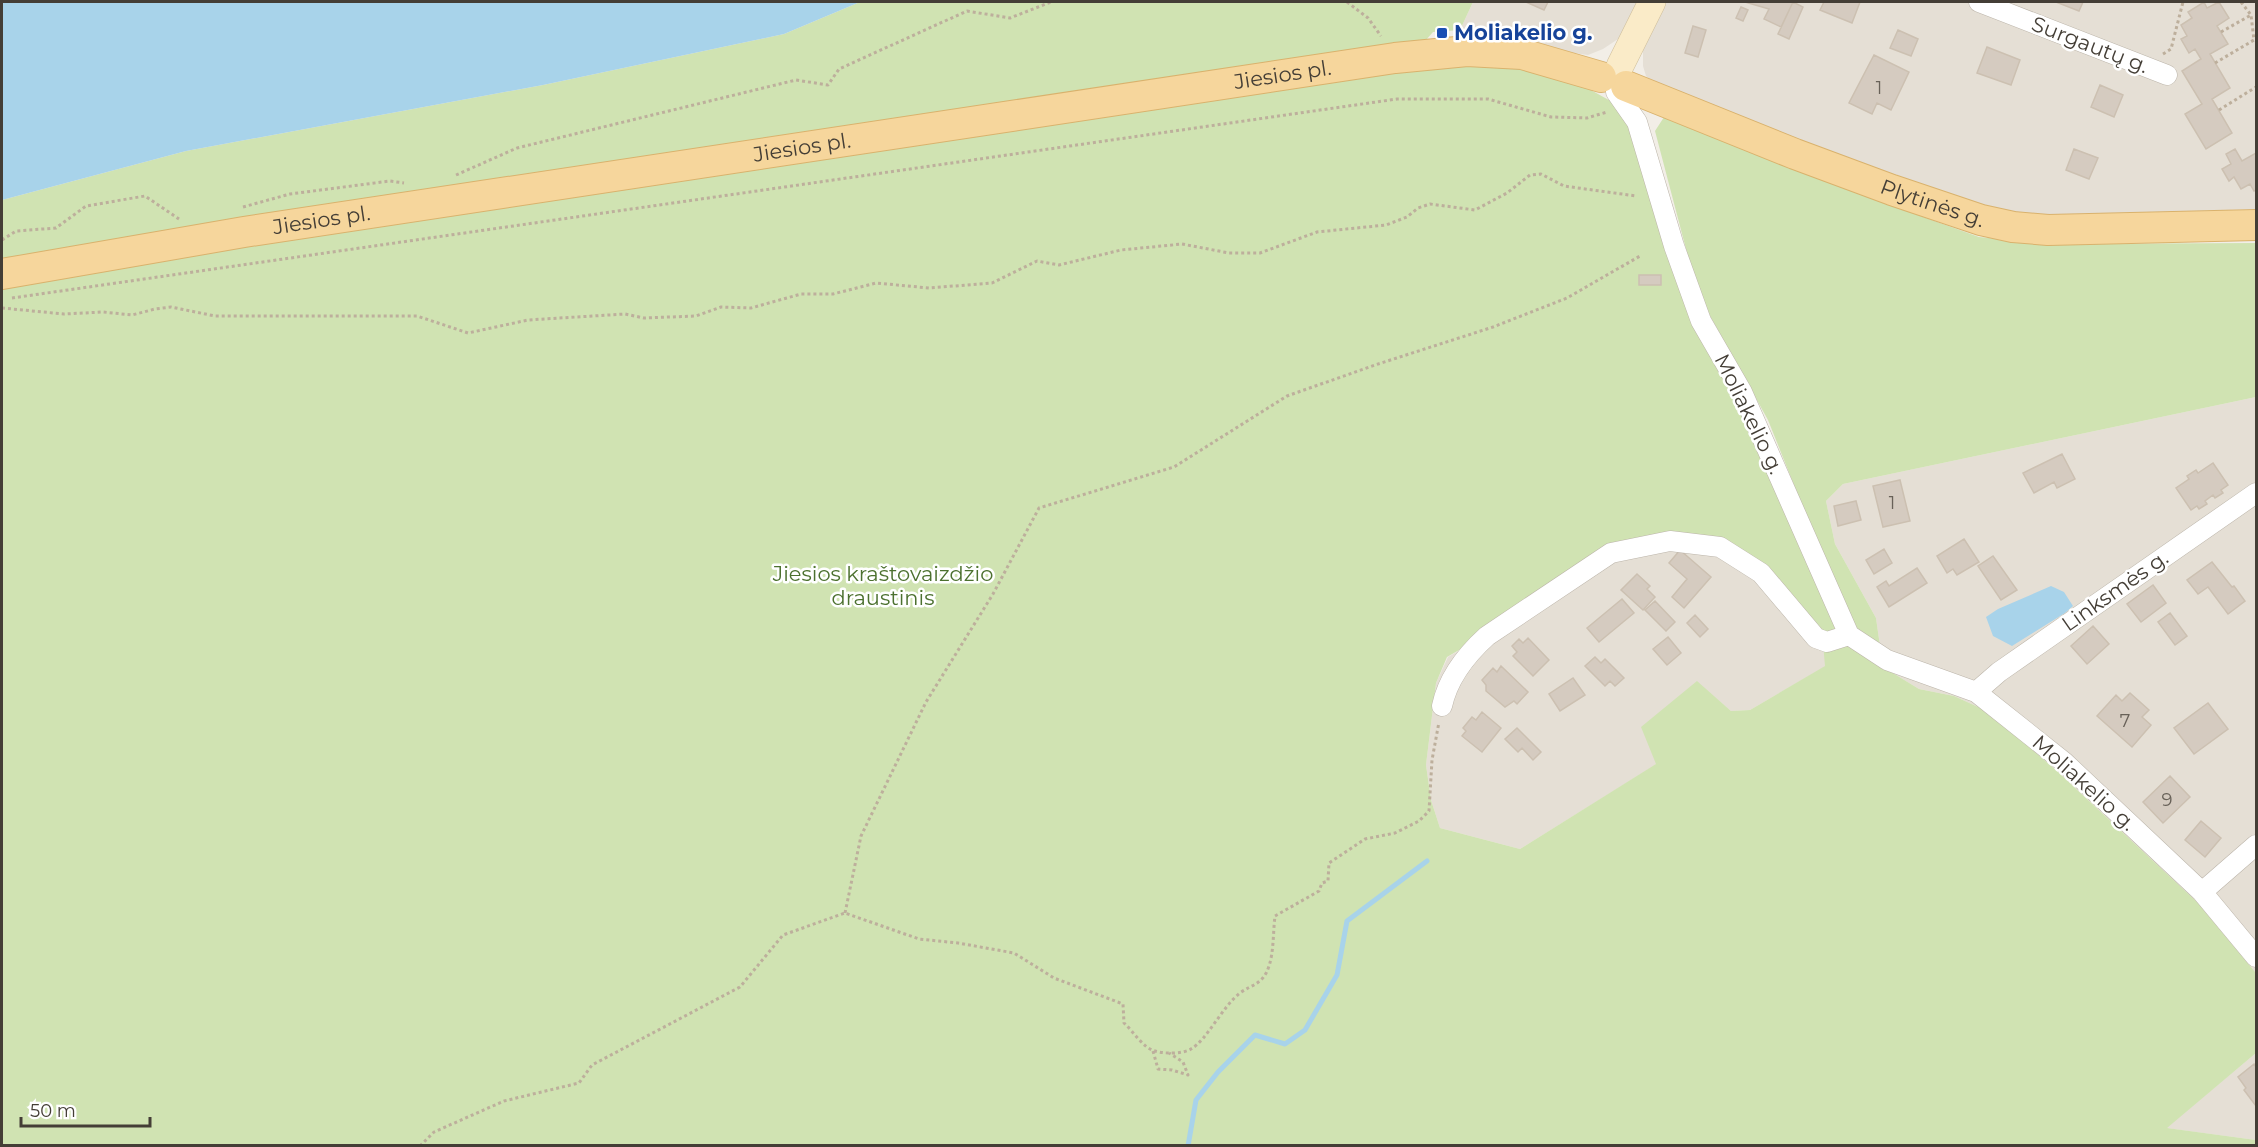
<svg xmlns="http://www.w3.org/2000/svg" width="2258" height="1147" font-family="Montserrat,sans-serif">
	<rect width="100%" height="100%" fill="#f2eee7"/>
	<path fill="#e5dfd5" d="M1473 2H1640L1626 30 1618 39 1603 49 1588 55 1574 53 1522 40 1478 36 1460 30Z
		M1665 2H2256V209L2029 217 1993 214 1655 85 1646 76 1643 66V49Z
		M2256 397V973L2197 902 2057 771 1989 712 1954 696 1919 689 1883 667 1876 618 1835 544 1826 501 1843 484Z
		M1723 541 1822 632 1826 666 1750 710 1731 711 1697 682 1657 764 1520 849 1440 828 1431 800 1426 765 1436 683 1448 657 1473 642 1606 547Z
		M2256 1053V1140L2166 1128Z"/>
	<path fill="#d0e3b2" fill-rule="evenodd" d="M860 2H1473L1460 30 1433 32 1426 40 1417 43 1473 61 1538 71 1589 89 1616 104 1637 122 1674 246 1848 620 1768 420 1709 314 1691 268 1655 131 1666 114 1887 204 1979 237 2049 244 2256 243V397L1843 484 1826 501 1835 544 1876 618 1883 667 1919 689 1954 696 1989 712 2057 771 2197 902 2256 973V1053L2167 1128 2256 1140V1145L2 1146V200L186 151 543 85 784 34ZM1723 541 1822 632 1825 666 1750 710 1731 711 1697 681 1641 727 1656 764 1520 849 1440 828 1431 800 1426 765 1436 683 1447 657 1473 642 1606 547Z"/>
	<path fill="#a8d3ea" d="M2 2H860L784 34 543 85 186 151 2 200Z
		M2051 586 2064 592 2073 606 2065 613 2012 646 1993 636 1986 617 1998 609Z"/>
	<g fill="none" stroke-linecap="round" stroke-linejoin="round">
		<path stroke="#a8d3ea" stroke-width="5" d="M1188 1146 1196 1100 1218 1072 1255 1035 1285 1044 1305 1030 1337 975 1347 921 1427 861"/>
	</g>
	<path fill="#d5cbc0" stroke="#ccc0b1" stroke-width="1.5" d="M1526 2H1548L1544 10Z
		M1745 2H1793L1781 27 1764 19 1769 9Z
		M1793 2 1803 7 1789 39 1778 34Z
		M1824 2H1860L1852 23 1820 10Z
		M2056 2H2083L2079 11Z
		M2204 2 2207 8 2219 2 2229 18 2217 26 2228 44 2210 54 2230 88 2212 99 2232 133 2206 149 2185 114 2202 104 2182 71 2201 59 2195 49 2189 53 2181 39 2187 36 2181 25 2192 18 2188 12Z
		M1741 7 1748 10 1743 21 1736 18Z
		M1693 26 1706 30 1698 57 1685 53Z
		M1898 30 1918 39 1911 56 1890 48Z
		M1987 47 2020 60 2011 85 1977 73Z
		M1874 55 1909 72 1891 110 1877 103 1872 114 1849 103Z
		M2100 85 2123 95 2114 117 2091 107Z
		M2074 149 2098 158 2089 179 2066 170Z
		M2235 149 2242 161 2256 153V190L2254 191 2250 184 2241 189 2234 177 2229 181 2222 169 2231 164 2226 154Z
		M1639 275H1661V285H1639Z
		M2062 454 2075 479 2057 488 2054 482 2034 493 2023 473Z
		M2213 463 2228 485 2221 490 2223 493 2215 498 2213 495 2205 501 2207 504 2199 509 2197 506 2191 510 2176 488 2189 479 2187 476 2196 470 2198 473Z
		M1900 480 1910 521 1883 527 1873 486Z
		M1856 501 1861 520 1838 526 1834 506Z
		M1964 539 1979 562 1957 575 1953 569 1947 573 1937 556Z
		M1884 549 1892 563 1874 574 1866 560Z
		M1680 550 1711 577 1684 608 1672 597 1687 579 1669 563Z
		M1993 556 2017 590 2001 600 1978 566Z
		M2212 562 2232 587 2234 586 2245 601 2228 614 2208 587 2198 594 2187 580Z
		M1917 568 1927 583 1889 607 1877 587 1886 581 1889 586Z
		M1637 574 1650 586 1647 589 1655 597 1643 610 1621 590Z
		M2153 585 2166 603 2141 622 2127 604Z
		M1622 599 1634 613 1599 642 1587 628Z
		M1655 601 1675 622 1666 631 1645 610Z
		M2170 613 2187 636 2175 645 2158 622Z
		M1695 615 1708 629 1700 637 1687 623Z
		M2093 626 2109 644 2087 664 2071 646Z
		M1668 637 1681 653 1667 665 1653 649Z
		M1528 638 1549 660 1533 676 1513 656 1517 652 1512 646 1519 639 1523 643Z
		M1595 657 1601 663 1605 659 1624 678 1615 686 1610 681 1605 686 1585 666Z
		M1501 666 1528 692 1517 704 1514 701 1505 707 1486 691V685L1482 680 1493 668 1497 672Z
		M1573 678 1585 695 1560 711 1549 694Z
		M2130 693 2149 710 2142 717 2151 725 2132 747 2097 716 2116 695 2122 701Z
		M2208 703 2228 729 2194 754 2174 728Z
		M1482 712 1501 728 1482 752 1462 736 1466 731 1463 728 1472 717 1476 720Z
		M1517 728 1541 752 1533 760 1522 748 1518 752 1505 739Z
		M2170 776 2190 797 2163 823 2143 802Z
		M2201 821 2221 838 2205 857 2185 840Z
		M2254 1064 2256 1067V1106L2244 1090 2246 1088 2238 1077Z"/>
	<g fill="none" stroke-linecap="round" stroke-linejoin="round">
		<g stroke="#bcb5aa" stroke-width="21">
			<path id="minor" d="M1979 2 2167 75
				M1616 92 1637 122 1674 246 1701 321 1742 392 1849 635 1887 660 1976 692 2064 762 2202 892 2256 957
				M1976 692 1999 672 2256 493
				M1442 706C1448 678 1466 655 1487 636L1611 553 1670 541 1720 547 1761 573 1816 638 1827 642 1849 635
				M2202 892 2256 845"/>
		</g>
		<g stroke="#cebd99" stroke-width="28">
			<path id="secondary" d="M1620 66 1652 2"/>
		</g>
		<g stroke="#d9b26d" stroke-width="32">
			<g id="primary">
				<path id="s1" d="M1626 86 1795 154 1892 190 1981 220 2013 227 2048 230 2256 225"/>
				<path id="s2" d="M2 274 244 232 1395 58 1467 51 1522 54 1601 77"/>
			</g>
		</g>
		<path stroke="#bdaf9c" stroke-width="3" stroke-dasharray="3 3" stroke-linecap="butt" d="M1347 2 1368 18 1381 36
			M2241 2 2251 15
			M2163 54 2171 49 2183 2
			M2215 63 2254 40 2251 15 2221 32
			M2219 110 2256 87
			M456 175 517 148 796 80 828 85 839 69 967 11 1010 18 1051 2
			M243 207 290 194 390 181 404 183
			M2 240 16 231 56 228 86 206 145 196 179 219
			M12 298 1397 99H1488L1551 117 1587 118 1607 112
			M2 308 64 314 103 312 132 315 155 309 171 307 215 316H417L468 333 528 320 625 314 644 318 696 316 721 307 751 308 801 294H833L876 283 929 288 992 283 1037 261 1059 265 1121 250 1182 244 1229 253H1260L1317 232 1386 225 1407 217 1418 208 1430 204 1475 210 1507 193 1530 175 1541 174 1564 186 1636 196
			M845 913 861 836 926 702 993 594 1039 508 1174 467 1287 396 1375 365 1493 327 1567 298 1640 256
			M1153 1051 1158 1069 1172 1070 1188 1075 1183 1062 1169 1053
			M420 1146 434 1132 504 1101 579 1083 592 1065 740 987 783 935 845 913 919 939 958 943 1014 953 1054 978 1123 1004 1124 1023C1133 1031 1143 1048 1155 1051 1164 1054 1183 1054 1191 1049 1207 1040 1222 1007 1240 993 1252 984 1263 985 1269 966 1274 951 1273 931 1275 916L1319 891 1322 883 1328 881 1329 863 1365 839 1395 833 1419 821 1429 811 1432 760 1439 722"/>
		<use href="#minor" stroke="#fff" stroke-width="20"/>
		<use href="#secondary" stroke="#faebc8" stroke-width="27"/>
		<use href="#primary" stroke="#f6d69c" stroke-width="30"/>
	</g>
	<rect fill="#1a4fb4" stroke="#fff" stroke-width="2" x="1436" y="27" width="12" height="12" rx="3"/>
	<g text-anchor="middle" stroke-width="5" stroke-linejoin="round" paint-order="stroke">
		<g font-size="18" fill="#686158">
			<text x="1879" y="94">1</text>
			<text x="1892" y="509">1</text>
			<text x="2125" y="727">7</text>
			<text x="2167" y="806">9</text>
		</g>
		<g font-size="21" font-weight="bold" fill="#164399" stroke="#fff" text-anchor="start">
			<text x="1454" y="40">Moliakelio g.</text>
		</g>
		<g font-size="21" fill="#443e36" stroke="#fff">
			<text transform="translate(2090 45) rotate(21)" y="7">Surgautų g.</text>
			<text dy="7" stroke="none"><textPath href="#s2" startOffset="1296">Jiesios pl.</textPath></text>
			<text dy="7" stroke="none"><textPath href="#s2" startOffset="810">Jiesios pl.</textPath></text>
			<text dy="7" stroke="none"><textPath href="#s1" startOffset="328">Plytinės g.</textPath></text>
			<text dy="7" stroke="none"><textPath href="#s2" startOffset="324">Jiesios pl.</textPath></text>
			<text transform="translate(1749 414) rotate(64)" y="7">Moliakelio g.</text>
			<text transform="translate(2115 591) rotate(-35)" y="7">Linksmės g.</text>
			<text transform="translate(2084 783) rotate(42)" y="7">Moliakelio g.</text>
		</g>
		<g font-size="21" fill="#4c712f" stroke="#fff">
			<text x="883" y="581">Jiesios kraštovaizdžio<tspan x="883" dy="24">draustinis</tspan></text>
		</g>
	</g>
	<rect width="2258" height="1147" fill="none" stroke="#443e36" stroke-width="6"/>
	<path d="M21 1117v9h129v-9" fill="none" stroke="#443e36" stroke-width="3"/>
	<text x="30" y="1117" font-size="18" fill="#443e36" stroke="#ffffff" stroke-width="4.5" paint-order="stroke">50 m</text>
</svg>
